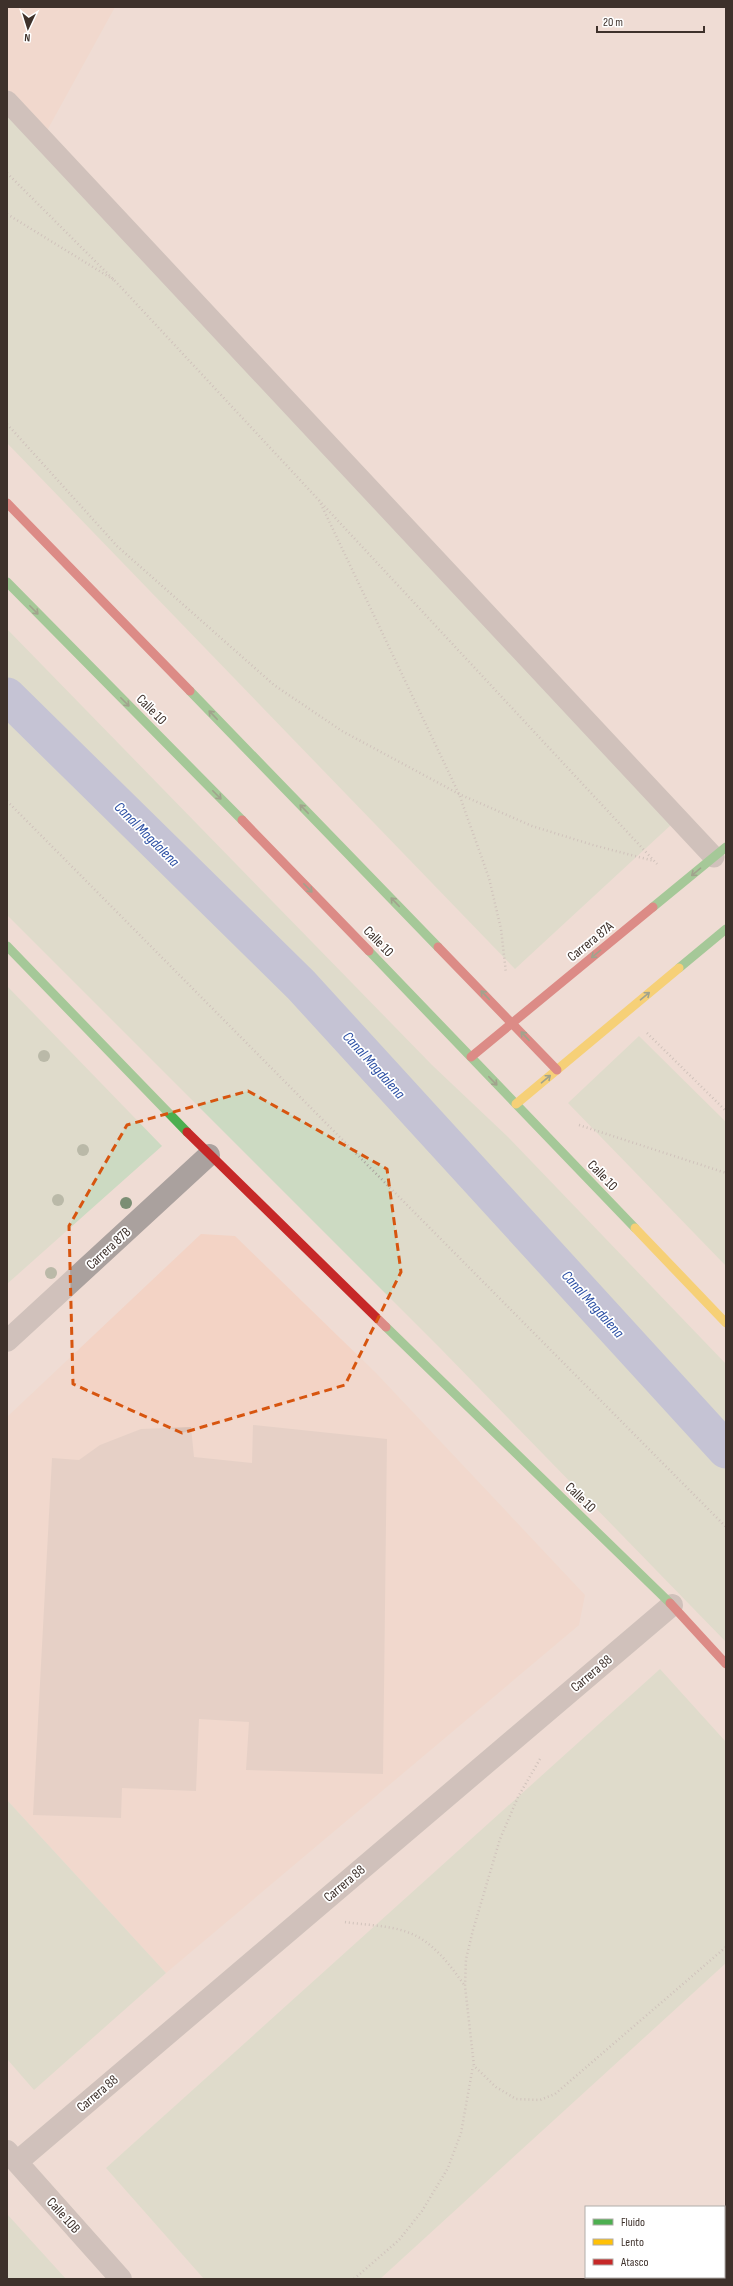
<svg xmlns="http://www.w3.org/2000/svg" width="733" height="2286" font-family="'Sofia Sans Condensed',sans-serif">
	<rect width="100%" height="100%" fill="#efdcd4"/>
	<path fill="#f3d3c5" d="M7 7H115L43 138 7 103Z
		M201 1234 235 1236 376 1373 585 1595 579 1625 166 1973 7 1800V1417Z"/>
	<path fill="#ccdac2" d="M7 103 672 824 515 969 7 443Z
		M7 629 432 1065 508 1137 726 1364V1642L440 1348 7 915Z
		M7 986 162 1146 7 1284Z
		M639 1036 726 1122V1266L568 1103Z
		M660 1669 726 1742V1963L380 2279H204L106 2168Z
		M7 1800 166 1973 34 2090 7 2059Z
		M7 2214 66 2279H7Z"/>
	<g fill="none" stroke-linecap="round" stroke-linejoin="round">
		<path stroke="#93a5d4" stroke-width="37" d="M7 696 301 985 726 1450"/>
	</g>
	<path fill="#dbc2b7" d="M253 1425 387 1439 383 1774 246 1770 249 1722 199 1719 196 1791 122 1788 121 1818 33 1815 52 1458 79 1460 100 1445 141 1429 191 1427 194 1457 252 1463Z"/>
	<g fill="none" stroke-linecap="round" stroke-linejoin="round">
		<path stroke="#aba29e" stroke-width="2.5" stroke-dasharray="1 3" stroke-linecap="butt" d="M7 173 117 283 657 864
			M7 214 114 280
			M7 424 117 546 274 685 342 731 459 794 532 826 593 845 654 861
			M319 500 459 794 489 878 501 929 506 973
			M7 801 726 1527
			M647 1033 726 1111
			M579 1125 726 1173
			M540 1759 518 1797 500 1839 473 1930 466 1959 465 1986 474 2066 496 2087 516 2099 540 2100 555 2094 726 1947
			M345 1922C364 1925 388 1925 407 1932 433 1941 449 1964 465 1986
			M354 2279 399 2240 422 2211 448 2168 461 2133 473 2066"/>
		<path stroke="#aaa19e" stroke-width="21" d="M7 101 714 857"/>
		<path stroke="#aaa19e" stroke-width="22" d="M7 1341 209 1155
			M7 2151 121 2279
			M17 2162 672 1605"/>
		<path stroke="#4caf50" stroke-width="9" d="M7 582 242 820
			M190 691 438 947
			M653 907 726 847
			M7 946 187 1132
			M369 951 635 1228
			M679 968 726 929
			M386 1327 670 1603"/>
		<path stroke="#ffc107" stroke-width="9" d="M516 1104 679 968
			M635 1228 726 1323"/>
		<path stroke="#c62828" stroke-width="9" d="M7 503 190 691
			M242 820 369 951
			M438 947 557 1070
			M471 1057 653 907
			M187 1132 386 1327
			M670 1603 726 1664"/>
	</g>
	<g fill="#7b8e74">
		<circle cx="44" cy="1056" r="6"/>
		<circle cx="83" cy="1150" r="6"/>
		<circle cx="58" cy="1200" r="6"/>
		<circle cx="126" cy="1203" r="6"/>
		<circle cx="51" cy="1273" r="6"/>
	</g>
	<defs><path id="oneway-shaft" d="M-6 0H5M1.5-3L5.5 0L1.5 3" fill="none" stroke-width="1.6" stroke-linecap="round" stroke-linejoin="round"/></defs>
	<g stroke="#435d38">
		<use href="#oneway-shaft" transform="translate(34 610) rotate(45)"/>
		<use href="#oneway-shaft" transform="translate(125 702) rotate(45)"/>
		<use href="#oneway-shaft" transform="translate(213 715) rotate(-134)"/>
		<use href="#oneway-shaft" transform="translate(217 795) rotate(45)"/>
		<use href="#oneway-shaft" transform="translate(304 809) rotate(-134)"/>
		<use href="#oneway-shaft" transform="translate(696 872) rotate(140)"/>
		<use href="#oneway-shaft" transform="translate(308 888) rotate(45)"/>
		<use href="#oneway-shaft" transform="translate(395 902) rotate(-134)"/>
		<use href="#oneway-shaft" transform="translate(596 954) rotate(141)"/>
		<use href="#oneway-shaft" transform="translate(485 995) rotate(-134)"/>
		<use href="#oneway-shaft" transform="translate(645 996) rotate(-40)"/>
		<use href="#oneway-shaft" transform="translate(525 1036) rotate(-133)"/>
		<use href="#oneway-shaft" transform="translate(546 1079) rotate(-40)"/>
		<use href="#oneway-shaft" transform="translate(493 1081) rotate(46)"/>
	</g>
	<path d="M0 0H733V2286H0ZM248 1091 387 1169 401 1272 345 1385 182 1433 73 1384 69 1226 127 1125Z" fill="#efdcd4" fill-opacity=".55" fill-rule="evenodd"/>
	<path fill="none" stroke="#d7550f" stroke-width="3" stroke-dasharray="8 5" stroke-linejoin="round" d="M248 1091 387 1169 401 1272 345 1385 182 1433 73 1384 69 1226 127 1125Z"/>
	<g text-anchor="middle" stroke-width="3.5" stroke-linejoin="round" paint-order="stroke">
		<g font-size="14" fill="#3e312b" stroke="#fff">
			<text transform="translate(152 709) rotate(45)" y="5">Calle 10</text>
			<text transform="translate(379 941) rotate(46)" y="5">Calle 10</text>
			<text transform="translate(590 941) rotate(-39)" y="5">Carrera 87A</text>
			<text transform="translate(603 1175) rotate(46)" y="5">Calle 10</text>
			<text transform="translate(108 1248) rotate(-43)" y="5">Carrera 87B</text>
			<text transform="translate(581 1497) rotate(44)" y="5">Calle 10</text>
			<text transform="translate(591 1673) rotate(-40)" y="5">Carrera 88</text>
			<text transform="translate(344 1883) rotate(-40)" y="5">Carrera 88</text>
			<text transform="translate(97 2093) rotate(-40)" y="5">Carrera 88</text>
			<text transform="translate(64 2215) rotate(48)" y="5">Calle 10B</text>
		</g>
		<g font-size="15" font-style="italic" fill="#2b4fa4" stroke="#fff">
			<text transform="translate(147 834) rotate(45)" y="5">Canal Magdalena</text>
			<text transform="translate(374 1065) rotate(48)" y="5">Canal Magdalena</text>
			<text transform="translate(593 1304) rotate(48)" y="5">Canal Magdalena</text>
		</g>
	</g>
	<rect width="733" height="2286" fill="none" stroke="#3e312b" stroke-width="16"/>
	<rect x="585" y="2206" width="140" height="72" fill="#ffffff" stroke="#b2adaa"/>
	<rect x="593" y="2219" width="20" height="6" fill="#4caf50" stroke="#b2adaa"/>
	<text x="621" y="2226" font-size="12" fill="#3e312b">Fluido</text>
	<rect x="593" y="2239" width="20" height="6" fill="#ffc107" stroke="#b2adaa"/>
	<text x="621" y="2246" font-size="12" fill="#3e312b">Lento</text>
	<rect x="593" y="2259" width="20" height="6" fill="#c62828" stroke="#b2adaa"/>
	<text x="621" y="2266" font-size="12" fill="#3e312b">Atasco</text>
	<g transform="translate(28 28) rotate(184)" stroke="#ffffff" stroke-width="3" paint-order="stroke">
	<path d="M0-3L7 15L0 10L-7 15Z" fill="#3e312b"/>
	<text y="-6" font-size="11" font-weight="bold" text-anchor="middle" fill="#3e312b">N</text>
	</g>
	<path d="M597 26v6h107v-6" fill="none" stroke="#3e312b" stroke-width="2"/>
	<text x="603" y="26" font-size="12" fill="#3e312b" stroke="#ffffff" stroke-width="3" paint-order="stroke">20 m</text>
</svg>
